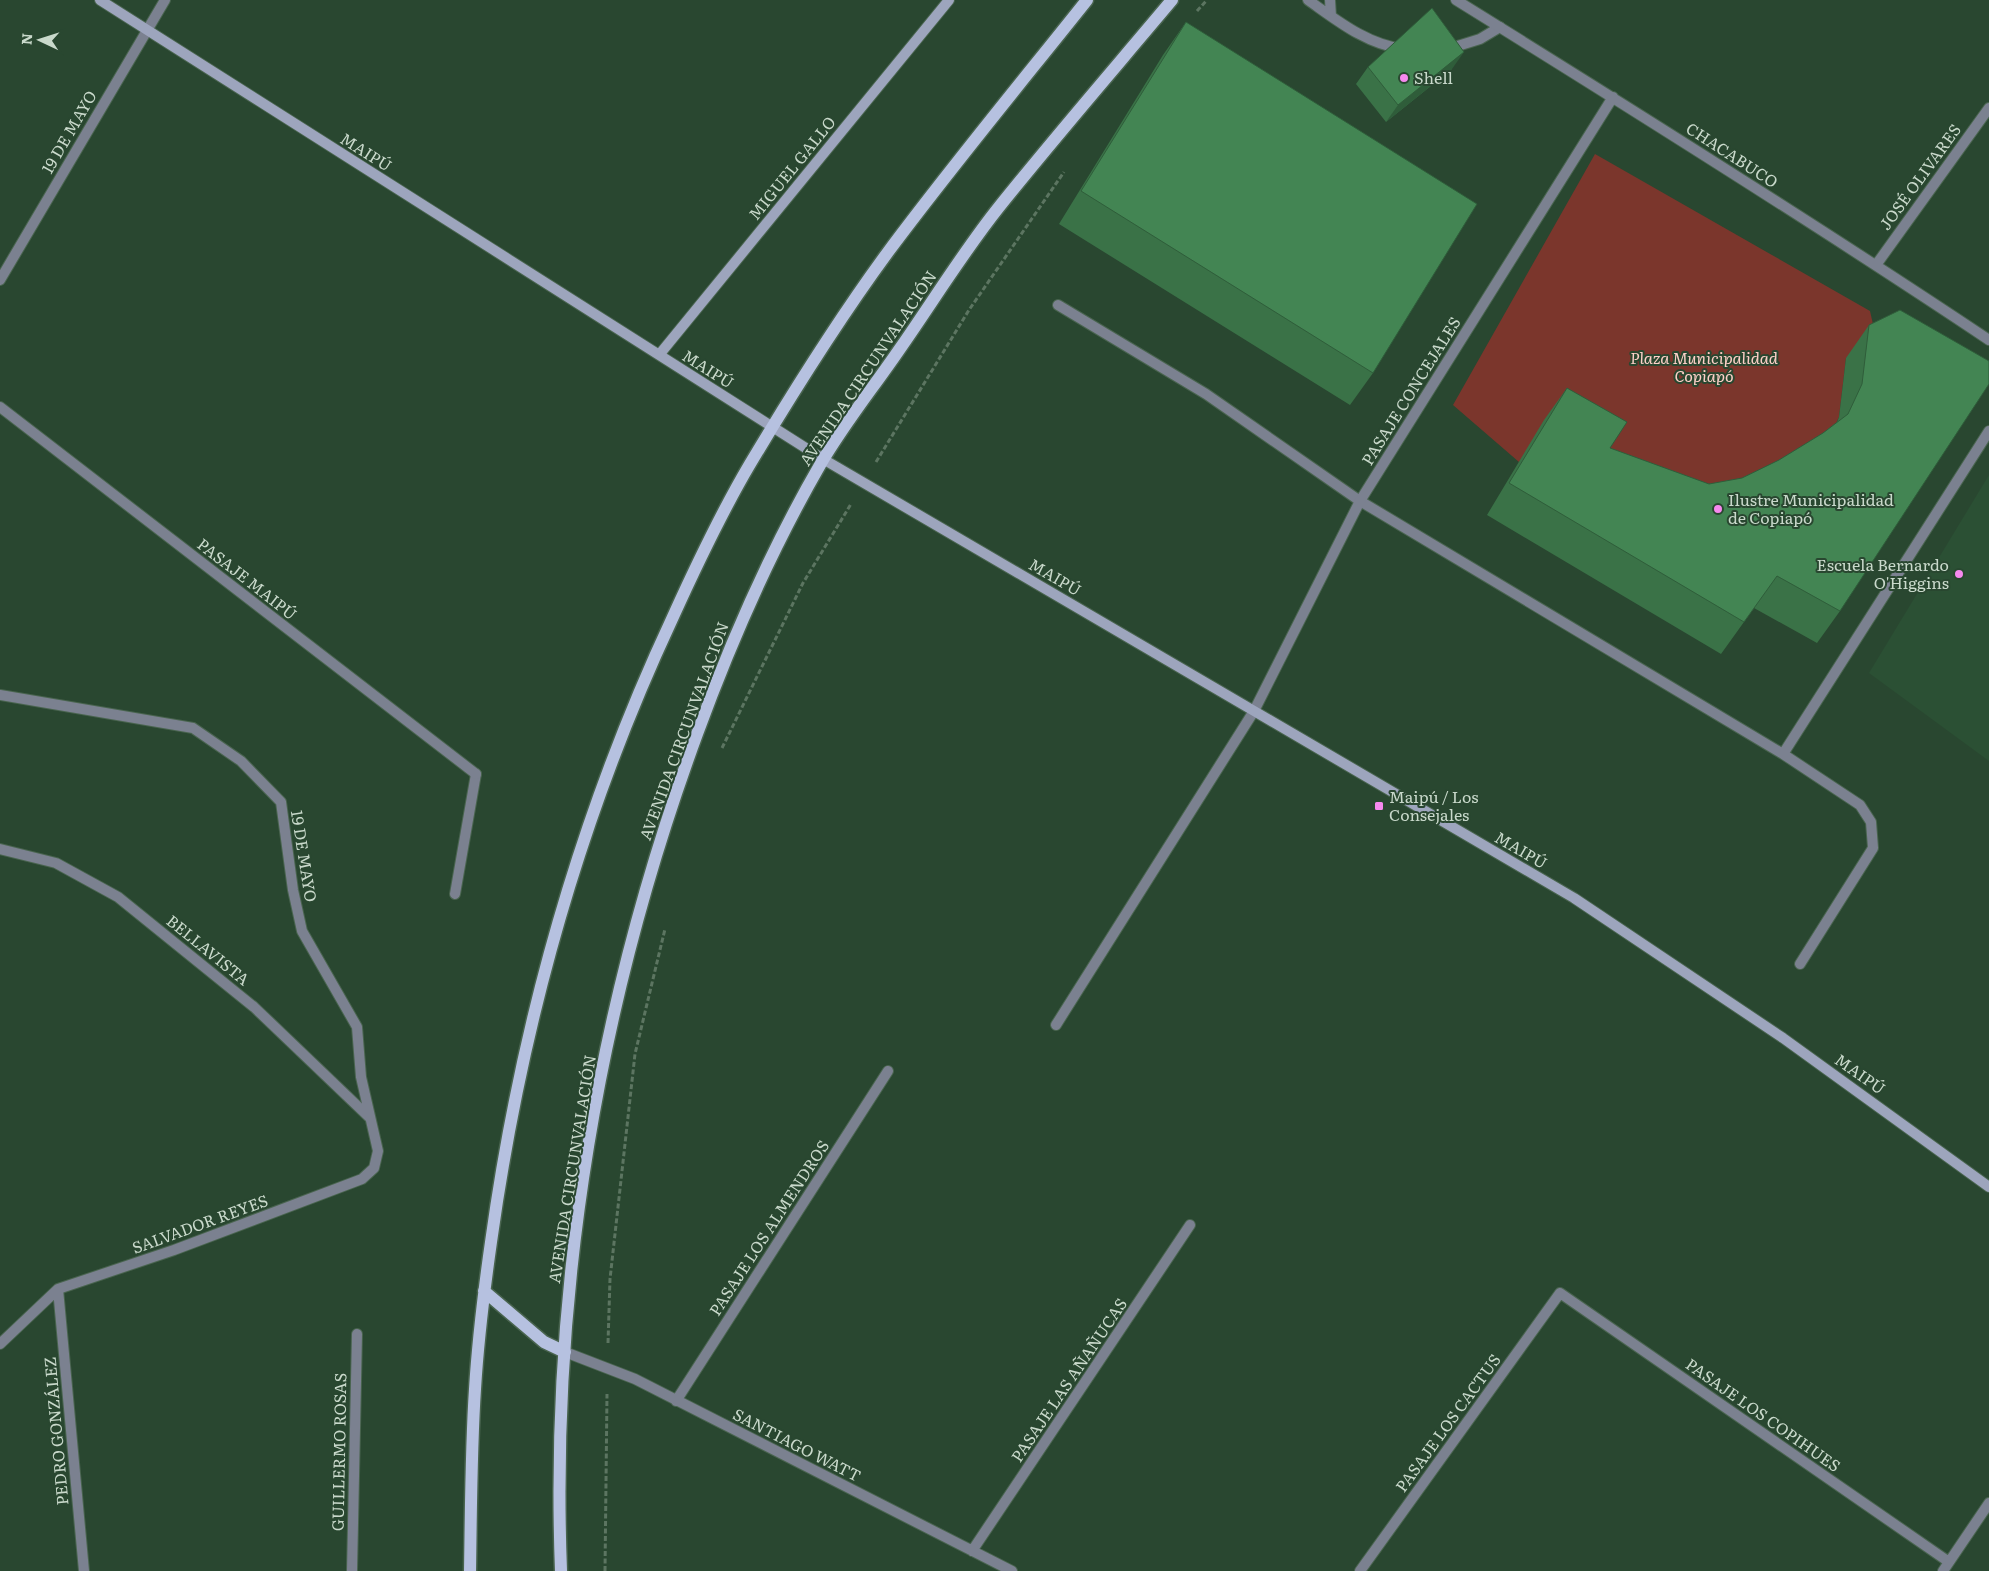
<svg xmlns="http://www.w3.org/2000/svg" width="1989" height="1571" font-family="Literata,serif">
	<rect width="100%" height="100%" fill="#294730"/>
	<path fill="#2b5034" d="M1989 475V761L1869 673Z"/>
	<path fill="#7b362c" d="M1595 154 1870 311 1877 342 1846 358 1839 417 1825 446 1757 492 1519 462 1453 405Z"/>
	<g fill="none" stroke-linecap="round" stroke-linejoin="round">
		<g stroke="#49644f" stroke-width="12">
			<path id="lane" d="M1308 0C1338 21 1366 44 1403 49
				M1330 0 1331 16
				M1448 49 1480 39 1500 27
				M1058 305 1206 394 1360 501 1783 754 1860 805 1871 822 1873 848 1800 964
				M1783 754 1989 431
				M455 894 476 774
				M1056 1025 1254 711"/>
		</g>
		<g stroke="#49644f" stroke-width="12">
			<path id="street" d="M1456 0C1635 111 1814 223 1989 340
				M1876 265 1989 108
				M0 280 165 0
				M0 407 476 774
				M0 695 193 728 241 761 281 802 293 890 302 931 357 1027 361 1077 378 1151 374 1168 362 1179 174 1250 58 1289 0 1344
				M1254 711 1360 501 1613 97
				M0 849 56 863 118 897 254 1007 370 1118
				M58 1289 84 1571
				M565 1352 635 1379 1012 1571
				M676 1401 888 1071
				M972 1551 1190 1225
				M352 1571 357 1334
				M1360 1571 1560 1293 1949 1562
				M1943 1571 1989 1503"/>
		</g>
		<g stroke="#49644f" stroke-width="12">
			<path id="secondary" d="M100 0 823 459 1574 898 1783 1038 1989 1187
				M659 355 949 0"/>
		</g>
		<g stroke="#49644f" stroke-width="15">
			<path id="primary" d="M484 1291 544 1342 565 1352
				M470 1571C471 1510 471 1449 475 1389 478 1340 484 1291 491 1242 521 1026 580 816 672 619 696 566 721 513 750 464 793 392 838 320 888 252 952 166 1020 84 1087 0
				M561 1571C550 1287 599 1000 697 734 731 641 771 550 820 465 843 425 873 388 899 350 932 303 963 252 999 207 1055 137 1114 69 1172 0"/>
		</g>
		<path stroke="#5c7561" stroke-width="3" stroke-dasharray="5 2.5" stroke-linecap="butt" d="M1197 11 1207 0
			M876 462 969 310 1064 172
			M722 748 803 583 851 504
			M608 1343 610 1279 635 1054 665 929
			M605 1571 607 1394"/>
		<use href="#lane" stroke="#7b8190" stroke-width="10"/>
		<use href="#street" stroke="#7b8190" stroke-width="10"/>
		<use href="#secondary" stroke="#9da5bd" stroke-width="10"/>
		<use href="#primary" stroke="#b6c1e0" stroke-width="12"/>
	</g>
	<path fill="#3a7247" d="M1186 22 1373 373 1350 405 1059 224 1163 55Z
		M1368 67 1452 69 1386 122 1356 84Z
		M1869 325 1840 611 1817 643 1754 608 1721 654 1487 515 1544 420 1567 388 1610 448 1709 484 1742 478 1779 460 1823 433 1837 422 1839 417 1846 358Z"/>
	<path fill="#2f5d3a" d="M1464 52 1452 69 1386 122 1398 105Z"/>
	<path fill="#438553" stroke="#2f5d3a" d="M1432 8 1464 52 1398 105 1368 67Z
		M1186 22 1477 204 1373 373 1081 191Z
		M1900 310 1989 361V384L1840 611 1777 576 1744 622 1509 483 1567 388 1627 422 1610 448 1709 484 1742 478 1779 460 1823 433 1848 414 1862 384 1869 325Z"/>
	<g fill="#f689ee" stroke="#294730" stroke-width="2">
		<circle cx="1404" cy="78" r="5"/>
		<circle cx="1718" cy="509" r="5"/>
		<circle cx="1959" cy="574" r="5"/>
		<rect x="1374" y="801" width="10" height="10" rx="2.5"/>
	</g>
	<g text-anchor="middle" stroke-width="4" stroke-linejoin="round" paint-order="stroke">
		<g font-size="16" fill="#c9d9cb" stroke="#294730" text-anchor="start">
			<text x="1414" y="84">Shell</text>
			<text x="1728" y="506">Ilustre Municipalidad<tspan x="1728" dy="18">de Copiapó</tspan></text>
			<text x="1949" y="571" text-anchor="end">Escuela Bernardo<tspan x="1949" dy="18">O'Higgins</tspan></text>
			<text x="1389" y="803">Maipú / Los<tspan x="1389" dy="18">Consejales</tspan></text>
		</g>
		<g font-size="16" fill="#c9d9cb" stroke="#294730">
			<text transform="translate(69 132) rotate(-60)" y="6">19 DE MAYO</text>
			<text transform="translate(366 152) rotate(32)" y="6">MAIPÚ</text>
			<text transform="translate(1732 155) rotate(33)" y="6">CHACABUCO</text>
			<text transform="translate(792 168) rotate(-51)" y="6">MIGUEL GALLO</text>
			<text transform="translate(1920 177) rotate(-54)" y="6">JOSÉ OLIVARES</text>
			<text transform="translate(868 368) rotate(-56)" y="6">AVENIDA CIRCUNVALACIÓN</text>
			<text transform="translate(708 369) rotate(32)" y="6">MAIPÚ</text>
			<text transform="translate(1411 391) rotate(-58)" y="6">PASAJE CONCEJALES</text>
			<text transform="translate(1055 577) rotate(30)" y="6">MAIPÚ</text>
			<text transform="translate(247 579) rotate(38)" y="6">PASAJE MAIPÚ</text>
			<text transform="translate(684 731) rotate(-70)" y="6">AVENIDA CIRCUNVALACIÓN</text>
			<text transform="translate(1521 850) rotate(30)" y="6">MAIPÚ</text>
			<text transform="translate(304 856) rotate(81)" y="6">19 DE MAYO</text>
			<text transform="translate(208 950) rotate(39)" y="6">BELLAVISTA</text>
			<text transform="translate(1860 1074) rotate(35)" y="6">MAIPÚ</text>
			<text transform="translate(572 1169) rotate(-81)" y="6">AVENIDA CIRCUNVALACIÓN</text>
			<text transform="translate(200 1224) rotate(-20)" y="6">SALVADOR REYES</text>
			<text transform="translate(769 1228) rotate(-57)" y="6">PASAJE LOS ALMENDROS</text>
			<text transform="translate(1069 1380) rotate(-56)" y="6">PASAJE LAS AÑAÑUCAS</text>
			<text transform="translate(1763 1415) rotate(35)" y="6">PASAJE LOS COPIHUES</text>
			<text transform="translate(1448 1423) rotate(-54)" y="6">PASAJE LOS CACTUS</text>
			<text transform="translate(56 1431) rotate(-95)" y="6">PEDRO GONZÁLEZ</text>
			<text transform="translate(797 1445) rotate(27)" y="6">SANTIAGO WATT</text>
			<text transform="translate(339 1452) rotate(-89)" y="6">GUILLERMO ROSAS</text>
		</g>
		<g font-size="16" font-style="italic" fill="#fed0c8" stroke="#294730">
			<text x="1704" y="364">Plaza Municipalidad<tspan x="1704" dy="18">Copiapó</tspan></text>
		</g>
	</g>
	<g transform="translate(40 40) rotate(274)" stroke="#294730" stroke-width="4" paint-order="stroke">
	<path d="M0-4L9 19L0 12L-9 19Z" fill="#c9d9cb"/>
	<text y="-8" font-size="14" font-weight="bold" text-anchor="middle" fill="#c9d9cb">N</text>
	</g>
</svg>
